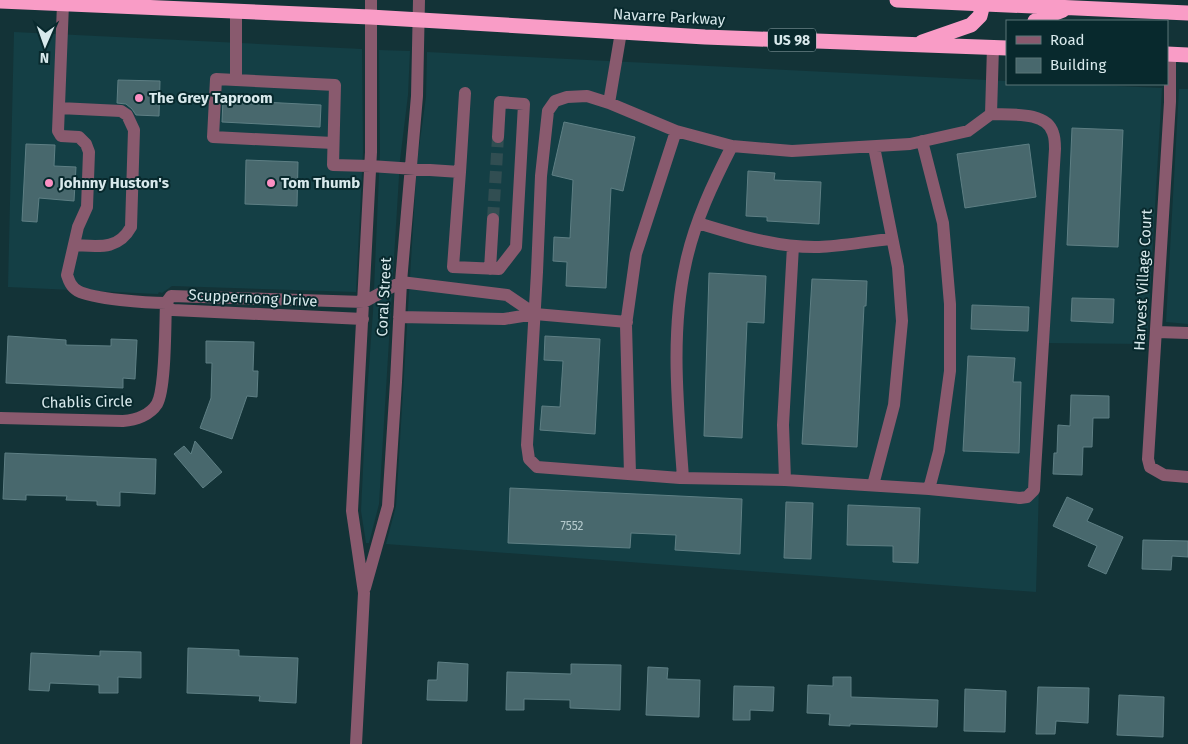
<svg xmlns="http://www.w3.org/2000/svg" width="1188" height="744" font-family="'Fira Sans',sans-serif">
	<rect width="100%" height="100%" fill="#133337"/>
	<path fill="#143f45" d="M14 32 362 49 363 152 356 292 172 286 162 293 159 292 158 294 8 287Z
		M379 50 410 51 408 95 400 160 379 504 369 543H366L361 511 366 407 373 312 380 152Z
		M427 52 1007 81V84H1072L1162 88 1147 344 1043 343 1036 592 386 544 396 506 417 162 426 97Z
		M1179 89H1188V324L1166 322Z"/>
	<path fill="#48686d" stroke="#5e7f84" d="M118 80 160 81 159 116 136 115 132 109 126 104 117 103Z
		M223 100 321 105 320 127 222 122Z
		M564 122 635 137 623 191 611 188 606 288 566 286 567 262 553 261 554 237 570 238 573 180 552 175Z
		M1072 128 1123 130 1118 247 1067 245Z
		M26 144 55 145 54 166 76 167 74 201 39 198 37 222 22 221Z
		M1029 144 1036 197 965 208 957 154Z
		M246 160 298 162 297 206 245 204Z
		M748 171 775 173 774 180 821 182 819 224 767 221V217L746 216Z
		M709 273 766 276 764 323 747 322 742 438 704 436Z
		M812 279 867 281 866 306H864L857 447 802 444Z
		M1072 298 1114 299 1113 323 1071 321Z
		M972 305 1029 307 1028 331 971 329Z
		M8 336 66 340V345L111 346V339L137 340 135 379 123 378V388L6 383Z
		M545 336 600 339 595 434 540 430 542 406 560 407 563 361 544 360Z
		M206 341 254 342 253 371H258L257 397 247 396 232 439 200 428 211 398 212 363H206Z
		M968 356 1015 358 1013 382H1021L1019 453 963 451Z
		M1071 395 1109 396V418H1093L1092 447H1083L1082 475 1053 474 1054 453H1057L1058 425 1070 426Z
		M195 441 222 472 203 488 174 454 184 446 191 454Z
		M5 453 156 459 155 494 120 492V506L97 505V501L66 500 67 496 26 495V500L3 499Z
		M510 488 742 499 740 554 675 550 676 535 631 533 630 548 508 543Z
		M1067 497 1093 509 1087 521 1123 537 1106 574 1088 566 1097 546 1053 526Z
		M786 502 813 503 811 559 784 558Z
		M848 505 920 508 918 563 893 562V546L847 545Z
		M1143 540 1188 541V557L1172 556 1171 570 1142 569Z
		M188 648 239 650V656L298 658 296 703 259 701 260 696 187 693Z
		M100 651 141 652V678L118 677V693H99V685L50 683 49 691 29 690 31 653 100 656Z
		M438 662 468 664 467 701 427 700 428 680H437Z
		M571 664 621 665 620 710 570 708V700L524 699V710H506L507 672 571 674Z
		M648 667 668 668 667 679 700 680 699 717 646 715Z
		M833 677H851V697L938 700 937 727 850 724V726L829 725 830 714 807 713 808 685 833 686Z
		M734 686 774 687 773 711 750 710V720H733Z
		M1038 687 1089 688 1088 723 1056 721 1055 734H1036Z
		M965 689 1006 691 1005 732 964 731Z
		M1119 695 1164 697 1163 737 1117 735Z"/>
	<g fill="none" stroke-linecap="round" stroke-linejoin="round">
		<path stroke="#314e52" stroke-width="12" stroke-dasharray="12 6" stroke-linecap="butt" d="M493 219 498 137"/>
		<path stroke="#895a6e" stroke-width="12" d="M63 4 58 131 61 136 79 137 86 144 89 152 87 207 78 227 67 275C69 281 71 287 78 291 93 299 147 303 166 303
			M621 32 609 103 587 96 567 97 555 101 548 111 541 176 537 272 527 445 529 459 537 467 680 478 785 480 929 489 1020 498 1027 497 1034 490 1035 471 1055 149C1055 144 1055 138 1053 133 1047 111 1010 115 991 114L993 47
			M1170 54V102L1148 459 1150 467 1164 475 1188 477
			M236 80V11
			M609 103 676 131 732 146 792 151 910 144 968 131 991 114
			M59 108 121 111 127 115 134 130 131 227C118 251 97 246 74 245
			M922 141 943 223 950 304V371L939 451 929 489
			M333 143 213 137 216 79 335 85 333 165 370 166 460 172 453 267 499 269 516 247 524 104 500 102 498 137
			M460 172 465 93
			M698 223C738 235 777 248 819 247 843 246 868 241 892 239
			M490 269 493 219
			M166 303 171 296 364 302 401 282 507 295 535 314
			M166 303 170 309 173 310 363 319
			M399 317 504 319 535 314 627 322
			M1157 332 1188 333
			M0 418 123 421C136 420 150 415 157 404 166 388 165 323 166 303
			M630 474 626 325 636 254 676 131
			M683 478C678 407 670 333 686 262 695 221 713 183 732 146
			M785 480 783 425 793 246
			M873 485 894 405 902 321 898 267 874 147
			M365 588 388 506 396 382 401 282 417 96 419 0
			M356 744 364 593 352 511 371 152V0"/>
		<path stroke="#f99cc6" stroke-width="15" d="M897 0 1188 13
			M0 1 370 17 705 37 1007 48
			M1035 21 1063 10
			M922 42 971 25 980 16 983 4
			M1167 54 1188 55"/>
	</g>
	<g fill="#fc8fc2" stroke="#08292d" stroke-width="2">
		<circle cx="139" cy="98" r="5"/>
		<circle cx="49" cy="183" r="5"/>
		<circle cx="271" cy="183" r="5"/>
	</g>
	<g text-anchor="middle" stroke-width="4" stroke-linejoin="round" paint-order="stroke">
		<g font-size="12" fill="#b4c9cc">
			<text x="572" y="530">7552</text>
		</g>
		<rect fill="#08292d" stroke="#9aafb3" stroke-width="1" x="768" y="28.5" width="48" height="23" rx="4"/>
		<g font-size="14" font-weight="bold" fill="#d8e9ec">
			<text x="792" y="45">US 98</text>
		</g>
		<g font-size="15" fill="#d8e9ec" stroke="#08292d">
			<text transform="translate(669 17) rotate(3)" y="5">Navarre Parkway</text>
			<text transform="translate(1143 280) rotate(-87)" y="5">Harvest Village Court</text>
			<text transform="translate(384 297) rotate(-87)" y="5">Coral Street</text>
			<text transform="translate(253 298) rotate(3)" y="5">Scuppernong Drive</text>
			<text transform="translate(87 402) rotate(-1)" y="5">Chablis Circle</text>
		</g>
		<g font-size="15" font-weight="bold" fill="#d8e9ec" stroke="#08292d" text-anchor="start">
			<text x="149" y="103">The Grey Taproom</text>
			<text x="59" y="188">Johnny Huston's</text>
			<text x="281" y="188">Tom Thumb</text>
		</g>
	</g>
	<rect x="1006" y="20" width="162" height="65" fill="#08292d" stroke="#5b7679"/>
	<rect x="1016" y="36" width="25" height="8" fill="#895a6e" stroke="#5b7679"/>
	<text x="1050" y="45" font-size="15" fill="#d8e9ec">Road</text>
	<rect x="1016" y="58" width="25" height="15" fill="#48686d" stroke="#5b7679"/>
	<text x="1050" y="70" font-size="15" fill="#d8e9ec">Building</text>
	<g transform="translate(45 45) rotate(182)" stroke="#08292d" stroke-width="4" paint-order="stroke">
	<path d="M0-4L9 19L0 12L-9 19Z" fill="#d8e9ec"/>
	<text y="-8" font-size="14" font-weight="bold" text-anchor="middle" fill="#d8e9ec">N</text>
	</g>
</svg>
